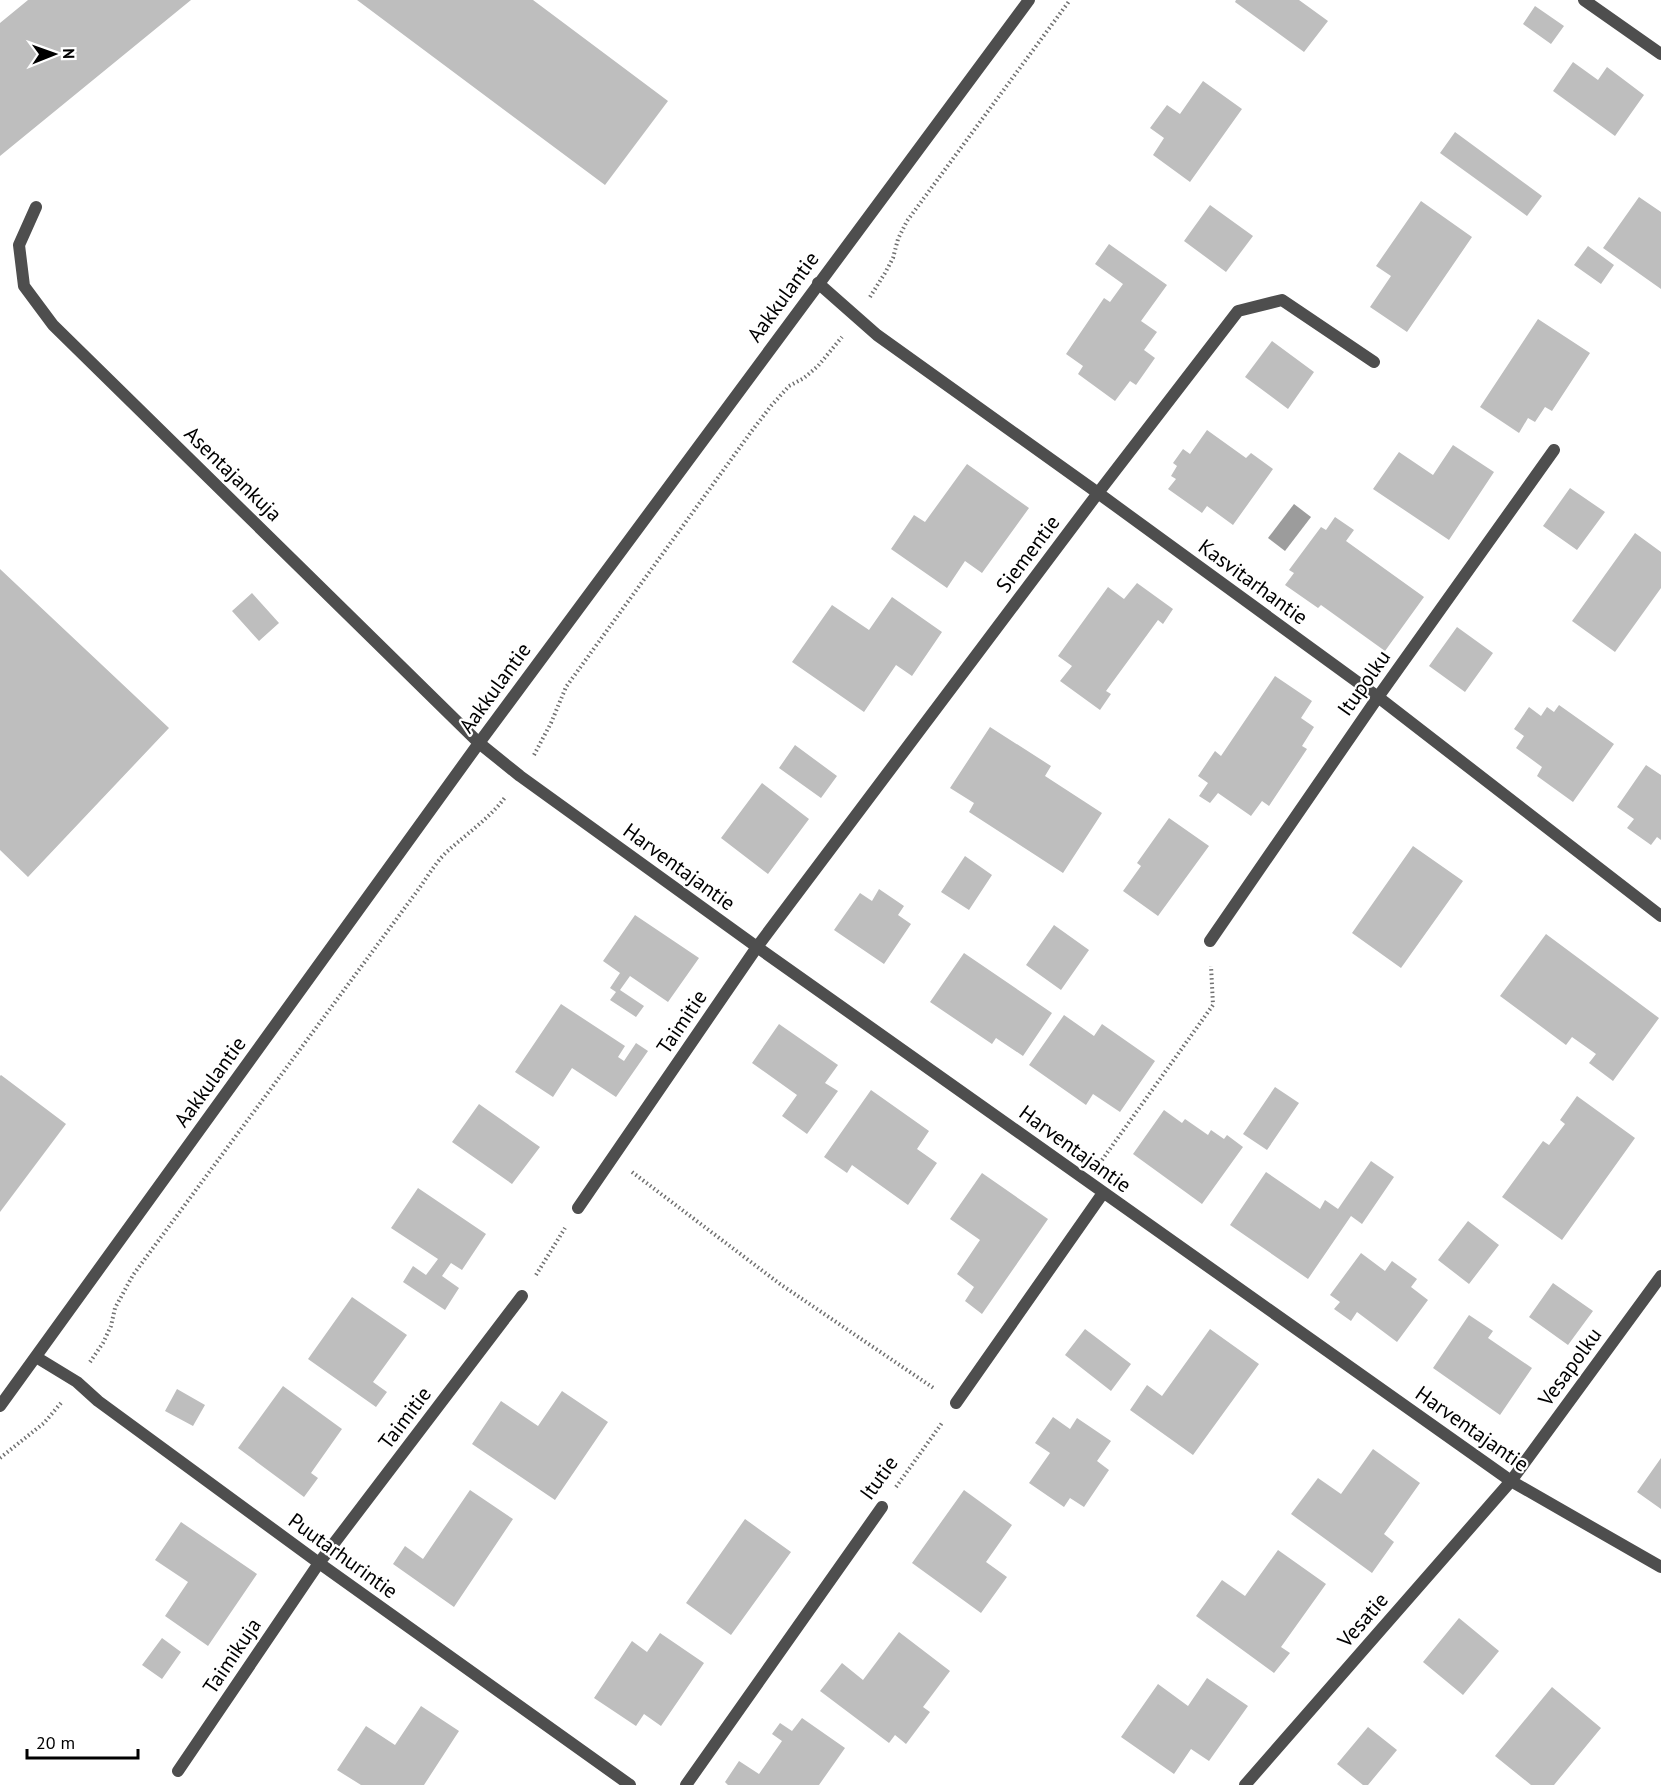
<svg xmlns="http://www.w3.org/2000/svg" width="1661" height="1785" font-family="'PT Sans',sans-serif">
	<rect width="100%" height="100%" fill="#fff"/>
	<path fill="#9c9c9c" d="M1294 504 1311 517 1285 551 1268 538Z"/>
	<path fill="#bebebe" d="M28 0H191L0 156V23Z
		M357 0H533L668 101 605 185Z
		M1236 0H1299L1328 21 1304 52 1235 2Z
		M1535 6 1564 26 1551 44 1523 24Z
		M1573 62 1598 80 1607 67 1644 95 1615 136 1553 91Z
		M1203 81 1242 109 1190 182 1153 155 1164 138 1150 128 1167 105 1180 114Z
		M1455 132 1542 196 1527 216 1440 153Z
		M1639 197 1661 212V289L1603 248Z
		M1421 201 1472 237 1407 332 1370 307 1391 276 1376 266Z
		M1210 205 1253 236 1226 272 1184 241Z
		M1109 244 1167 285 1141 321 1157 332 1144 350 1155 358 1136 385 1130 381 1115 401 1078 374 1083 366 1066 354 1104 298 1110 302 1123 284 1095 264Z
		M1588 246 1614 265 1601 284 1574 265Z
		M1538 319 1590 353 1552 411 1545 407 1535 422 1528 418 1519 433 1480 407Z
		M1272 341 1314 372 1288 409 1245 377Z
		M1207 430 1246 458 1251 453 1273 469 1233 525 1207 506 1202 513 1168 489 1176 479 1171 476 1177 466 1173 463 1183 449 1190 454Z
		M1453 445 1494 472 1449 540 1373 489 1399 452 1433 475Z
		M967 464 1029 508 982 573 965 561 947 588 891 549 914 515 925 522Z
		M1570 488 1605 512 1577 550 1543 526Z
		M1335 517 1354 530 1346 541 1424 597 1385 651 1321 605 1318 608 1285 585 1294 573 1289 570 1321 527 1326 530Z
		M1635 533 1661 552V588L1615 652 1572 621Z
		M0 569 169 728 28 877 0 850Z
		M1137 583 1173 609 1163 624 1158 620 1106 691 1111 694 1100 710 1060 681 1072 666 1058 656 1108 587 1124 599Z
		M252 593 279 623 259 641 232 611Z
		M892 597 942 632 912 676 896 665 864 712 792 662 832 605 869 630Z
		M1457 627 1493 653 1465 692 1429 666Z
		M1275 676 1312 701 1301 718 1314 727 1302 746 1307 749 1269 806 1262 801 1251 816 1218 793 1210 803 1199 796 1208 783 1198 776 1215 751 1221 756Z
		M1559 705 1614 744 1573 802 1537 776 1542 767 1516 748 1524 736 1514 729 1529 707 1541 716 1547 707 1554 712Z
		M990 727 1051 766 1045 776 1102 813 1063 873 969 812 974 803 950 788Z
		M795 745 837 776 821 798 779 768Z
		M1646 765 1661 775V840L1657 837 1651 845 1627 828 1634 819 1617 807Z
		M762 783 809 819 768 874 721 838Z
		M1169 818 1209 846 1158 916 1123 891 1141 866 1137 863Z
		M1413 846 1463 881 1401 968 1352 933Z
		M965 856 992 875 969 910 941 892Z
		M879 889 904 906 898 915 911 924 884 964 834 930 860 893 872 901Z
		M635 915 699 958 668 1002 630 976 620 990 644 1006 636 1017 610 1000 616 992 610 988 620 973 603 961Z
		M1054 925 1089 950 1061 990 1026 965Z
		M1546 934 1659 1018 1613 1081 1589 1063 1596 1054 1572 1037 1566 1045 1500 996Z
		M964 953 1052 1013 1023 1056 996 1038 992 1044 930 1002Z
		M561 1004 625 1046 618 1057 624 1061 636 1043 648 1051 616 1097 572 1068 553 1097 515 1072Z
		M1064 1015 1094 1036 1102 1024 1155 1061 1120 1112 1093 1094 1086 1105 1029 1065Z
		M779 1024 838 1065 825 1083 838 1091 807 1134 782 1116 797 1095 752 1063Z
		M1 1075 66 1124 0 1212V1076Z
		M1275 1087 1299 1103 1267 1150 1243 1134Z
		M871 1090 929 1131 917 1149 937 1163 908 1205 852 1165 847 1173 824 1157Z
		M1577 1096 1635 1138 1562 1240 1502 1197 1543 1141 1549 1145 1565 1124 1560 1120Z
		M479 1104 540 1147 512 1184 452 1142Z
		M1164 1110 1182 1123 1185 1119 1208 1135 1211 1130 1224 1139 1227 1135 1243 1147 1202 1204 1133 1154Z
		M1371 1161 1394 1177 1362 1224 1351 1216 1308 1279 1230 1225 1266 1172 1320 1209 1325 1200 1338 1209Z
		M982 1173 1048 1219 982 1314 965 1301 974 1287 957 1274 980 1240 950 1219Z
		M418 1188 486 1234 462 1270 451 1263 442 1276 459 1288 445 1310 403 1282 413 1266 426 1275 438 1259 391 1228Z
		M1468 1221 1499 1245 1469 1284 1438 1260Z
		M1361 1253 1385 1271 1392 1261 1417 1279 1411 1287 1428 1300 1397 1342 1357 1312 1351 1321 1334 1309 1340 1302 1330 1295Z
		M1553 1283 1593 1311 1568 1345 1529 1317Z
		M352 1297 407 1335 373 1382 387 1392 376 1407 308 1359Z
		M1469 1315 1493 1331 1488 1338 1532 1368 1500 1415 1433 1368Z
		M1085 1329 1131 1364 1111 1391 1065 1355Z
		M1210 1329 1259 1364 1193 1455 1130 1410 1147 1385 1162 1396Z
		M283 1386 342 1429 311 1473 318 1478 304 1497 238 1448Z
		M177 1389 205 1405 193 1426 165 1411Z
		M562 1391 608 1422 555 1500 472 1444 501 1401 538 1426Z
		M1053 1417 1070 1429 1077 1418 1111 1441 1097 1461 1109 1470 1084 1507 1070 1498 1064 1507 1029 1483 1050 1453 1035 1443Z
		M1373 1449 1420 1483 1384 1534 1394 1542 1372 1573 1291 1514 1318 1478 1341 1494Z
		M1661 1458V1509L1637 1492Z
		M470 1490 513 1519 454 1607 393 1564 405 1546 423 1559Z
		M964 1490 1012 1525 986 1562 1007 1577 981 1613 912 1563Z
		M745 1519 791 1552 731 1635 686 1603Z
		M181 1522 257 1574 208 1646 165 1616 188 1582 155 1560Z
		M1278 1550 1326 1584 1281 1647 1290 1653 1274 1673 1196 1616 1222 1580 1245 1596Z
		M1459 1618 1499 1651 1463 1695 1423 1662Z
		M899 1632 950 1671 923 1707 930 1712 906 1744 895 1735 889 1743 820 1691 842 1663 863 1680Z
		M660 1633 704 1663 661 1726 644 1714 636 1726 594 1698 632 1641 647 1652Z
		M162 1638 181 1652 162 1679 142 1665Z
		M1207 1678 1248 1706 1209 1761 1191 1749 1174 1774 1121 1737 1158 1684 1188 1706Z
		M1552 1687 1601 1728 1554 1785H1531L1495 1756Z
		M421 1706 459 1731 424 1785H361L337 1770 366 1726 395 1745Z
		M802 1718 845 1748 819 1785H728L725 1782 739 1761 759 1774 782 1741 772 1734 780 1723 792 1731Z
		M1368 1727 1397 1750 1368 1785H1363L1337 1764Z"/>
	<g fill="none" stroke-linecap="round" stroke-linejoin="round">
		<path stroke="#707070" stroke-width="4" stroke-dasharray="1.5 3" stroke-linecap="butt" d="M870 297 885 273 893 258 898 239 907 221 1070 0
			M534 755 551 723 566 687 751 432 771 406 789 386 804 378 818 366 842 337
			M1102 1160 1213 1005 1211 966
			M632 1172 780 1284 935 1389
			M536 1275 565 1228
			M90 1362 103 1343 111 1326 115 1308 133 1275 418 890C428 876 437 860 450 849 469 832 491 817 506 796
			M0 1458 44 1423 61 1403
			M896 1487 942 1423"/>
		<path stroke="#4e4e4e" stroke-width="12" d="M36 207 19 245 24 286 53 325 479 743"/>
		<path stroke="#4e4e4e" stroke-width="12" d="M1584 0 1661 54
			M818 283 877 335 1098 493 1378 697 1661 916
			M479 743 520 776 757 947 1511 1481 1661 1567
			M1210 941 1378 697 1554 450
			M578 1208 757 947 1098 493 1238 311 1282 300 1374 362
			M36 1357 77 1382 98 1401 319 1563 630 1785
			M956 1403 1103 1193
			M178 1771 319 1563 522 1296
			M686 1785 882 1507
			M1245 1785 1511 1481 1661 1276"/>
		<path stroke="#4e4e4e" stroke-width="12" d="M0 1406 479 743 1029 0"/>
	</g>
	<g text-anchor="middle" stroke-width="4.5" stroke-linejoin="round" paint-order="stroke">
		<g font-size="21" fill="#000" stroke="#fff">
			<text transform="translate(783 297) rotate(-54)" y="7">Aakkulantie</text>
			<text transform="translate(233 474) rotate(44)" y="7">Asentajankuja</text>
			<text transform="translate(1028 554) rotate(-53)" y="7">Siementie</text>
			<text transform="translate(1253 582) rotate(36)" y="7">Kasvitarhantie</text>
			<text transform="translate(1364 683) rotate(-55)" y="7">Itupolku</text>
			<text transform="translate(495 688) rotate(-54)" y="7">Aakkulantie</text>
			<text transform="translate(679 867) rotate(36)" y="7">Harventajantie</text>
			<text transform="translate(682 1022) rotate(-56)" y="7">Taimitie</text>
			<text transform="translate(210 1082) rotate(-54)" y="7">Aakkulantie</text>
			<text transform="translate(1075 1149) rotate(36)" y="7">Harventajantie</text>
			<text transform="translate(1570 1367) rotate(-54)" y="7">Vesapolku</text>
			<text transform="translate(405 1418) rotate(-53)" y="7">Taimitie</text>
			<text transform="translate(1472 1429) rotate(35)" y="7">Harventajantie</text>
			<text transform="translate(879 1478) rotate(-54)" y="7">Itutie</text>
			<text transform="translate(343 1556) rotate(36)" y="7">Puutarhurintie</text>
			<text transform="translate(1363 1620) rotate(-49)" y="7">Vesatie</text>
			<text transform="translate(232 1656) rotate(-56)" y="7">Taimikuja</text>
		</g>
	</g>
	<g transform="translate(54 54) rotate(89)" stroke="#ffffff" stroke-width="4.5" paint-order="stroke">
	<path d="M0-4.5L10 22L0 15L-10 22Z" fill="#000000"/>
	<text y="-9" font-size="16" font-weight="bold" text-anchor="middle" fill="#000000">N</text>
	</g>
	<path d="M27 1749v9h111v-9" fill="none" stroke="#000000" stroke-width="3"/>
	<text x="36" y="1749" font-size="18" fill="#000000" stroke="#ffffff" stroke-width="4.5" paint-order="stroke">20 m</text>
</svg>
